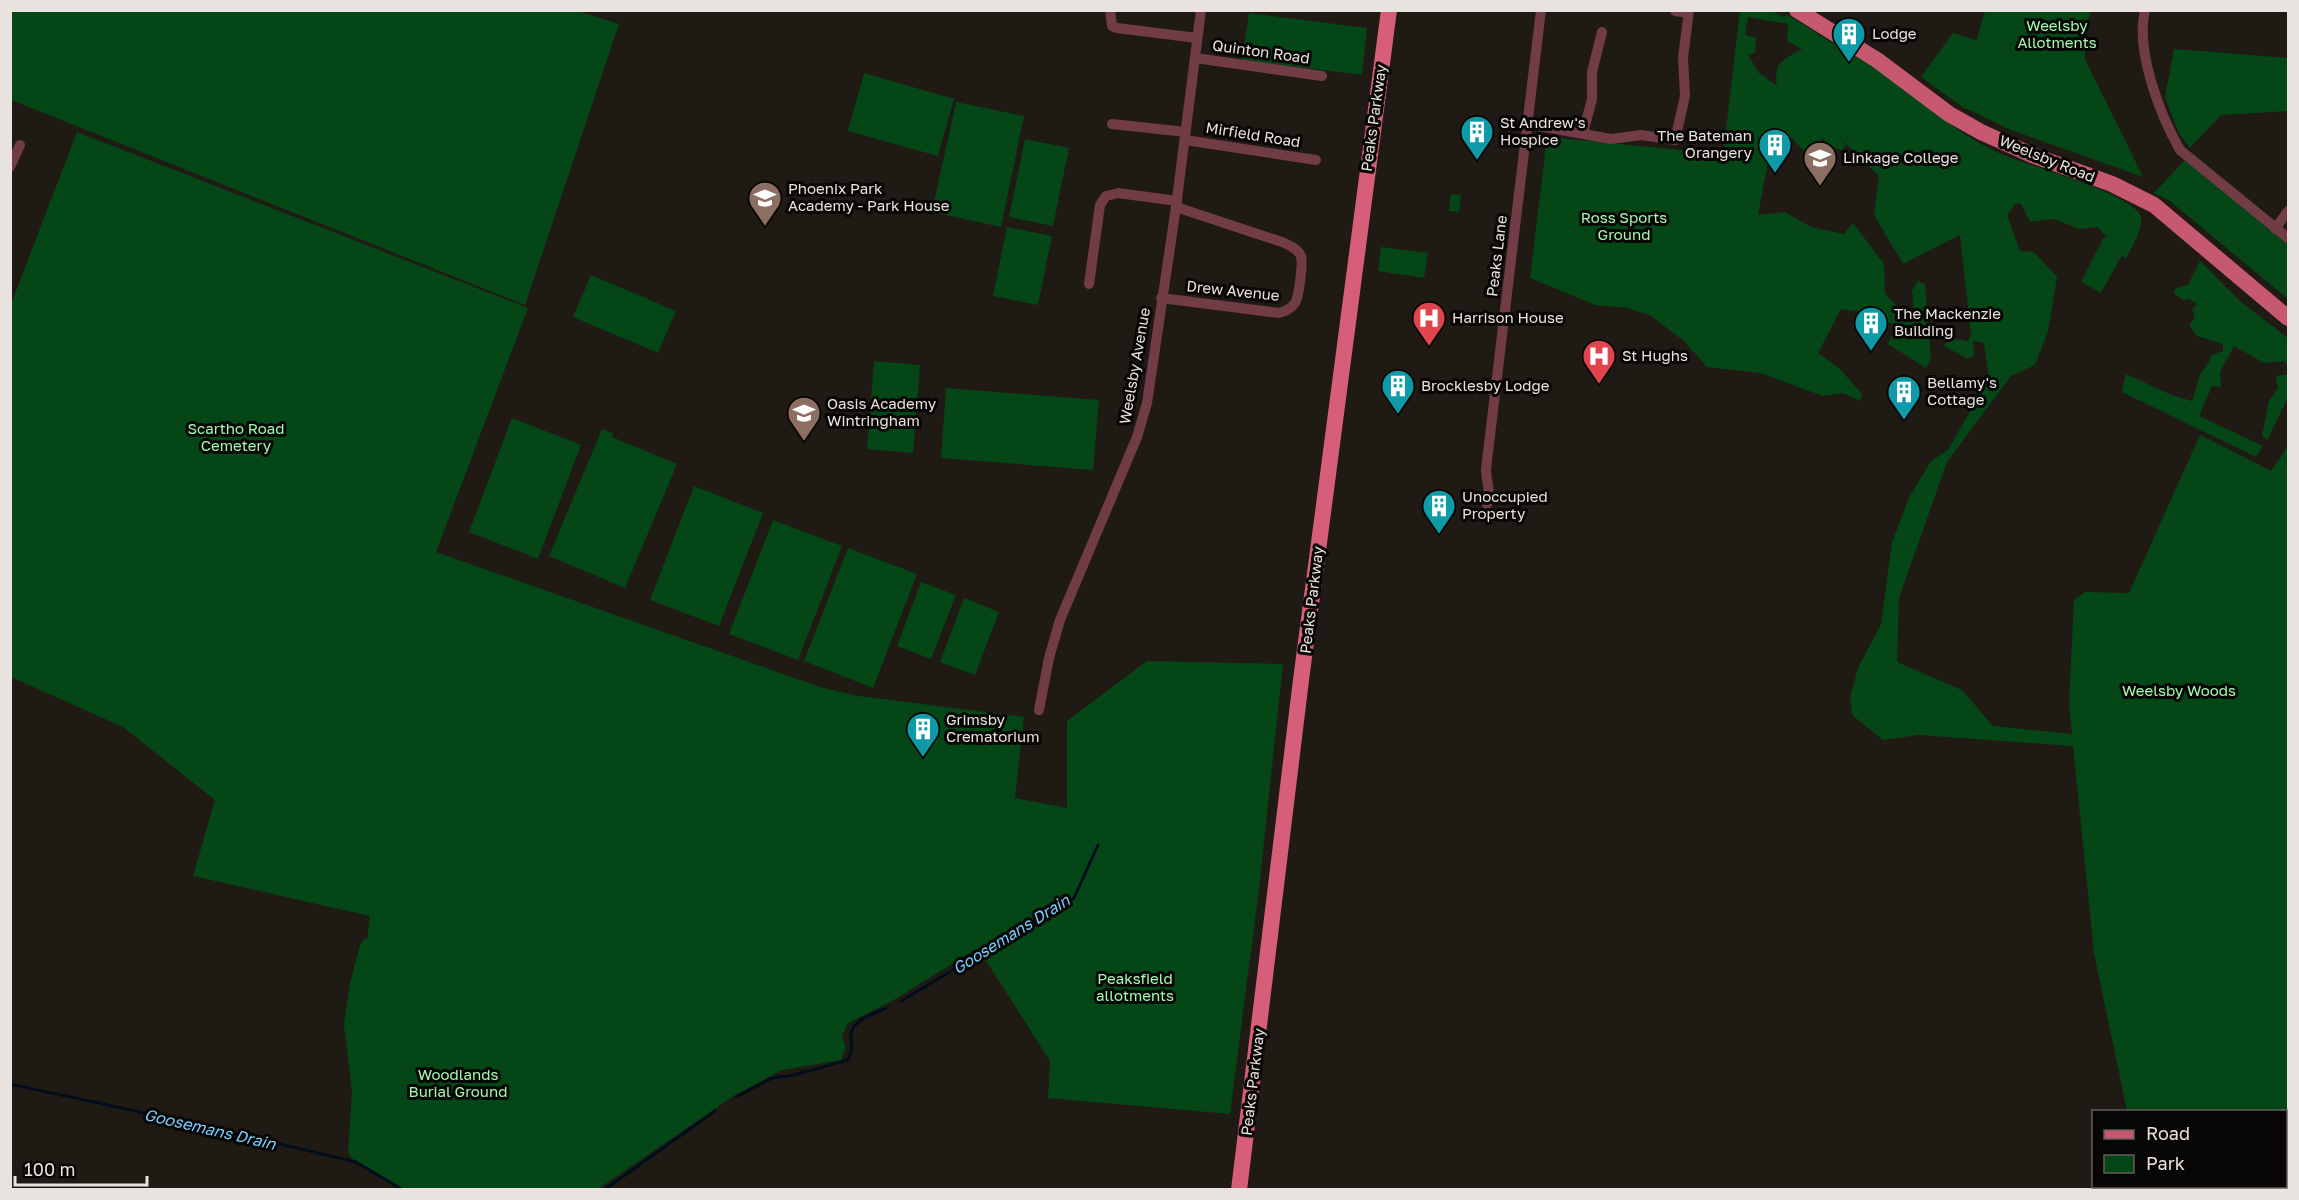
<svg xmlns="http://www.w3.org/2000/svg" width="2299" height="1200" font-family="'Golos Text',sans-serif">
	<rect width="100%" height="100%" fill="#201a15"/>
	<path fill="#044616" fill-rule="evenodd" d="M575 10 619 24 525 305 11 100V11Z
		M1740 11H1772L1783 17 1787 15C1801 22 1815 32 1829 41 1844 50 1859 56 1873 66 1916 93 1950 131 1997 152 2025 165 2124 191 2139 213 2147 225 2131 247 2126 259L2122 255 2101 293 2081 282 2104 237 2107 238 2098 227 2079 229 2054 219 2030 222 2021 203 2015 204 2007 215 2020 251 2034 252 2057 277 2048 331 2035 365 2011 376 1947 462 1899 598 1897 662 1962 690 1993 726 2072 734 2069 704 2074 600 2085 592 2129 593 2200 435 2271 471 2288 446V1189H2139V1186H2286V1112L2127 1111 2094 953 2073 746 1919 735 1883 740 1852 715 1850 698 1858 668 1881 624 1892 542 1909 498 1931 461 1948 450 1989 378 1984 343 1973 341 1974 355 1968 359 1944 346 1949 338 1968 341 1971 334 1960 235 1903 264 1874 215 1879 176 1838 136 1846 145 1842 150 1827 146 1822 137 1818 159 1810 158 1793 139 1770 151 1758 215 1785 212 1811 227 1844 234 1853 223 1884 264 1885 293 1901 311 1914 314 1912 291 1918 281 1925 284 1931 359 1926 368 1888 344 1896 326 1868 313 1841 309 1818 353 1839 368 1862 394 1860 401 1843 393 1823 396 1760 373 1707 367 1684 341 1651 316 1628 308 1595 305 1530 278 1547 137 1723 154ZM1748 17 1788 24 1787 41 1802 49C1783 60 1773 62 1777 86L1759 73 1748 55 1755 53 1756 38 1745 35Z
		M1985 11H2091L2085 29V59L2143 177 2011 130 1961 106 1921 77 1953 33 1979 41 1977 39Z
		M1249 13 1367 28 1362 75 1242 60Z
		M2174 49 2288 58V111L2221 115 2190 148 2178 132 2165 97Z
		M864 73 954 99 938 156 848 131Z
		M956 102 1024 116 1001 227 932 212Z
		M77 132 528 308 436 552 820 687 858 696 1024 717 1015 798 1067 808V721L1147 661 1283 664 1259 889 1230 1114 1048 1098 1050 1061 978 948 892 1001 848 1023 842 1036 846 1048 841 1060 782 1070 735 1095 598 1189H401L351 1158 348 1151 352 1092 344 1025 350 983 360 945 364 939 367 940 370 916 193 876 215 800 123 727 11 677V304Z
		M1025 139 1069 148 1053 226 1009 217Z
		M2187 158 2288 243V299L2170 201 2154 193Z
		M1451 194 1461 195 1459 212 1449 211Z
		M1007 227 1052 236 1038 305 993 296Z
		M1381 247 1428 253 1424 278 1378 271Z
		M2200 261 2241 302 2288 338V366L2284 361 2264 363 2234 346 2220 372 2221 387 2212 386 2199 416 2263 446 2256 457 2122 392 2126 374 2174 396 2192 401 2200 375 2209 362 2211 355 2223 351V344L2197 336 2189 325 2195 318 2192 309 2197 304 2189 299 2184 300 2175 295 2174 291 2176 288 2188 285Z
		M591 275 676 311 658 353 573 317Z
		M874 361 920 365 913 453 867 449Z
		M2288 374V398L2267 440 2262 436 2269 401 2278 388 2276 376Z
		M946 388 1099 400 1093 470 941 458Z
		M512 418 581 445 538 559 469 532Z
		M602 429 613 433 612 437 677 464 625 588 549 556Z
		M694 486 763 513 719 626 650 600Z
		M773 520 842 546 798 660 729 634Z
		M848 548 917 574 873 688 804 661Z
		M921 582 956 595 931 659 897 646Z
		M964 598 999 612 975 675 940 662Z"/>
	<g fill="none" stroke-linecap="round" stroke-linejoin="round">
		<path stroke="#000e1b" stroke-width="3" d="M901 1001 1074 898 1098 845
			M10 1084 182 1121 356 1162 403 1190
			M736 1097 772 1078 794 1075 848 1060C853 1049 851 1048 851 1037 850 1020 874 1014 886 1008
			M604 1190 715 1111"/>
		<path stroke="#713c46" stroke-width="10" d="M1110 10 1112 26 1117 28 1197 38
			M2145 10C2135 50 2160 115 2180 150L2288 238
			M1675 11 1688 13
			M1195 58 1322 76
			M1112 124 1186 132
			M1528 124 1611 139 1641 135 1675 140 1685 96 1683 58 1689 10
			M1583 133 1592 99V72L1602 32
			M1185 140 1316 160
			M10 167 20 145
			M2275 229 2288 211
			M1089 284 1100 205 1106 196 1118 193 1177 201
			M1161 298 1279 313C1286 311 1291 309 1295 303 1299 297 1303 263 1301 256 1298 249 1289 245 1282 242L1176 207
			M1487 504C1492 492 1486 482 1486 469L1541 10
			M1039 710 1049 658 1060 620 1137 437 1147 403 1176 207 1201 10"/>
		<path stroke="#c65970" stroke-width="16" d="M1797 10 1877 60 1949 114 1981 132 2032 155 2112 184 2154 205 2288 318"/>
		<path stroke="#d75e78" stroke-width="16" d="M1239 1190 1301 680 1389 10"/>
	</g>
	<defs>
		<g id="building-pin" transform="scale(1.725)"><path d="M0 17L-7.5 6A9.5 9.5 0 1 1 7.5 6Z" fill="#0f9aa8" stroke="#080604"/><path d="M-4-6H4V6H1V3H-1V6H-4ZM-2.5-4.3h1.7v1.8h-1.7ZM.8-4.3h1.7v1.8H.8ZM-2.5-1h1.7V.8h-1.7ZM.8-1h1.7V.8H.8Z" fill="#fff"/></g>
		<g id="university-pin" transform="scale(1.725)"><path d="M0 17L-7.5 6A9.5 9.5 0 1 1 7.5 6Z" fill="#8d6e63" stroke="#080604"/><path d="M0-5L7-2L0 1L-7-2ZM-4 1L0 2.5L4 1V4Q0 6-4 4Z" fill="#fff"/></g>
		<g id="school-pin" transform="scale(1.725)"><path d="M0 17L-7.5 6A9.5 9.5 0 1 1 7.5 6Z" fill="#8d6e63" stroke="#080604"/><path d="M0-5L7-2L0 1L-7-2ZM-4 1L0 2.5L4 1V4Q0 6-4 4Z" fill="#fff"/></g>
		<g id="hospital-pin" transform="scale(1.725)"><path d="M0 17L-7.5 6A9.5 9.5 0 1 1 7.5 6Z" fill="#e0444e" stroke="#080604"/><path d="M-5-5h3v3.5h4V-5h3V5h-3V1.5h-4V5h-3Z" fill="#fff"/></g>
	</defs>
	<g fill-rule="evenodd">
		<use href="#building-pin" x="1849" y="34"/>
		<use href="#building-pin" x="1477" y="132"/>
		<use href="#building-pin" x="1775" y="145"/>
		<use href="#university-pin" x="1820" y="158"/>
		<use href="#school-pin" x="765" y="198"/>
		<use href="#hospital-pin" x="1429" y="318"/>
		<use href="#building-pin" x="1871" y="323"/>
		<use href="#hospital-pin" x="1599" y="356"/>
		<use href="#building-pin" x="1398" y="386"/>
		<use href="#building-pin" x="1904" y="392"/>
		<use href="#school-pin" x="804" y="413"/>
		<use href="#building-pin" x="1439" y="506"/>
		<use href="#building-pin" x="923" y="729"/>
	</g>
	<g text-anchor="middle" stroke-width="6" stroke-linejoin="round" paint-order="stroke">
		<g font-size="15" fill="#a3faac" stroke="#080604">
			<text x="2057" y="31">Weelsby<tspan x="2057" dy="17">Allotments</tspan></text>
			<text x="1624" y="223">Ross Sports<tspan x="1624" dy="17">Ground</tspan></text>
			<text x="236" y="434">Scartho Road<tspan x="236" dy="17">Cemetery</tspan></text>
			<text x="2179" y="696">Weelsby Woods</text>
			<text x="1135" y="984">Peaksfield<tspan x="1135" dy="17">allotments</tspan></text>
			<text x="458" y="1080">Woodlands<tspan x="458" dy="17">Burial Ground</tspan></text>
		</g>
		<g font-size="15" fill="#e8e3df" stroke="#080604" text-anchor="start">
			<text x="1872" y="39">Lodge</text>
			<text x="1500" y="128">St Andrew's<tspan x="1500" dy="17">Hospice</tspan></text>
			<text x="1752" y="141" text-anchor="end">The Bateman<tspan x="1752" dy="17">Orangery</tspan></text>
			<text x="1843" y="163">Linkage College</text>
			<text x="788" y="194">Phoenix Park<tspan x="788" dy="17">Academy - Park House</tspan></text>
			<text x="1894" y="319">The Mackenzie<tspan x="1894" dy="17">Building</tspan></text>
			<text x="1452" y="323">Harrison House</text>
			<text x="1622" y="361">St Hughs</text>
			<text x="1927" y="388">Bellamy's<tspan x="1927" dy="17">Cottage</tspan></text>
			<text x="1421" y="391">Brocklesby Lodge</text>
			<text x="827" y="409">Oasis Academy<tspan x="827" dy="17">Wintringham</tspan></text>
			<text x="1462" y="502">Unoccupied<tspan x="1462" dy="17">Property</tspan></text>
			<text x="946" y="725">Grimsby<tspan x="946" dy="17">Crematorium</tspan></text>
		</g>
		<g font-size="15" fill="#e8e3df" stroke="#080604">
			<text transform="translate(1261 52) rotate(8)" y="5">Quinton Road</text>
			<text transform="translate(1374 118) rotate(-82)" y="5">Peaks Parkway</text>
			<text transform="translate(1253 135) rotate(9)" y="5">Mirfield Road</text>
			<text transform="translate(2047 159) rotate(22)" y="5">Weelsby Road</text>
			<text transform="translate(1497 256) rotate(-83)" y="5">Peaks Lane</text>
			<text transform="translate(1233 291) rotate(6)" y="5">Drew Avenue</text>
			<text transform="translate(1135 366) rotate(-80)" y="5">Weelsby Avenue</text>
			<text transform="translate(1312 600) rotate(-83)" y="5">Peaks Parkway</text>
			<text transform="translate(1253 1082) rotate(-83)" y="5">Peaks Parkway</text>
		</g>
		<g font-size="16" font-style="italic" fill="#79ceff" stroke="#080604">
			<text transform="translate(1011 934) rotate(-32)" y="6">Goosemans Drain</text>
			<text transform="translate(210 1129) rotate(13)" y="6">Goosemans Drain</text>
		</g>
	</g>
	<rect width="2299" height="1200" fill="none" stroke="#e8e3df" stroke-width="24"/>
	<rect x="2092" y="1110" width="195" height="78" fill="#080604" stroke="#625e5c" stroke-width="1.5"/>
	<rect x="2104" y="1130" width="30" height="9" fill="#c65970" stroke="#625e5c" stroke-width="1.5"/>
	<text x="2146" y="1140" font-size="18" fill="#e8e3df">Road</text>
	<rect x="2104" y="1155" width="30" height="18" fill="#044616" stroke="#625e5c" stroke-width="1.5"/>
	<text x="2146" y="1170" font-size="18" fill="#e8e3df">Park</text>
	<path d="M15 1176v9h132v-9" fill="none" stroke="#e8e3df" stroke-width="3"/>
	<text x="24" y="1176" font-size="18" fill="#e8e3df" stroke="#080604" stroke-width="4.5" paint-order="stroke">100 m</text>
</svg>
